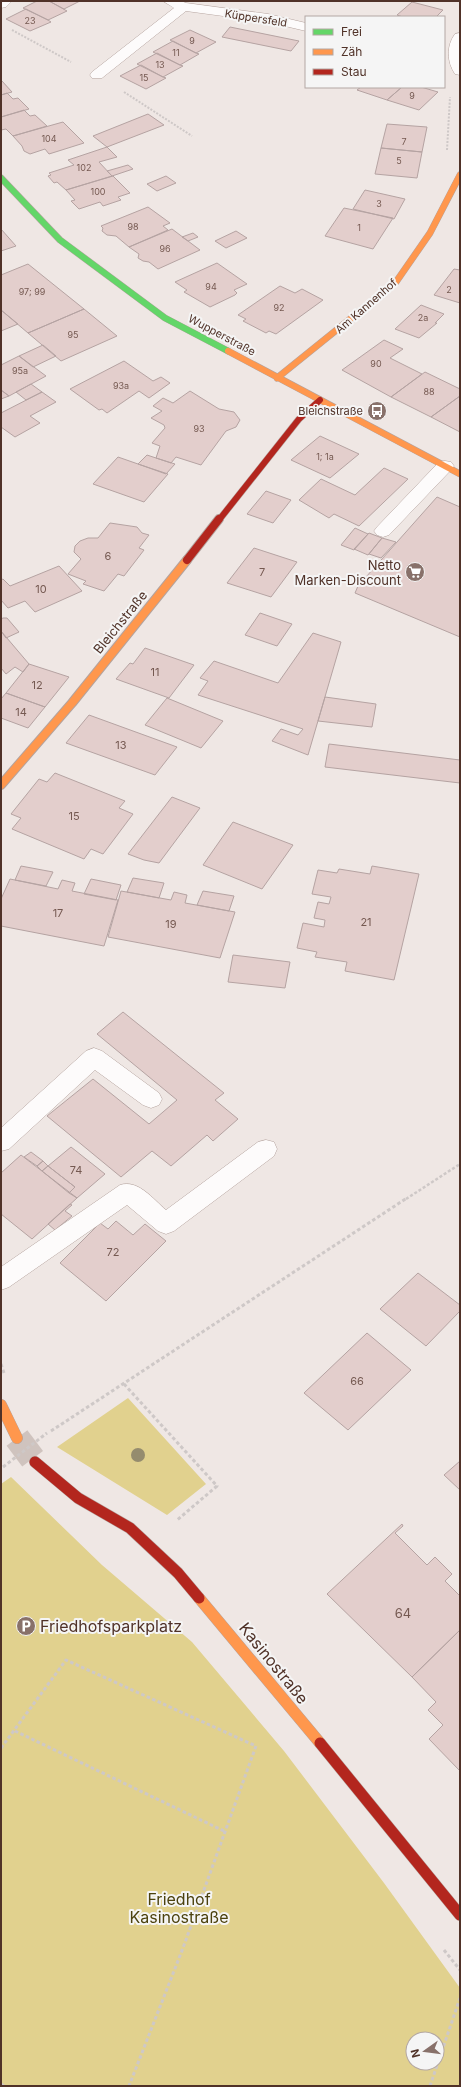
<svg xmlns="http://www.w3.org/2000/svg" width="461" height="2087" font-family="Inter,sans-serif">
	<rect width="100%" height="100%" fill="#efe7e4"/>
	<path fill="#e1d18e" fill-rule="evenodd" d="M128 1398 206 1484 167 1515 57 1447Z
		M11 1477 102 1565 192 1642 284 1751 384 1883 460 1988V2086H1V1484ZM413 2039H437V2063H413Z"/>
	<path fill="#e3cecc" stroke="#b5a3a2" d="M37 1H49L67 11 48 20 23 8Z
		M49 1H80L64 9Z
		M412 2 443 10 436 17H403L397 15Z
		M26 9 48 20 51 22 30 31 6 19Z
		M230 27 299 41 291 51 222 37Z
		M190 30 216 42 196 53 170 40Z
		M173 41 196 53 199 54 180 65 153 52Z
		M157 53 180 65 183 66 163 77 137 64Z
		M141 65 163 77 166 78 146 89 120 76Z
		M1 81H2L12 92 1 95Z
		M361 87H402L387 100 357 90Z
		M402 87H421L438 92 419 110 387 100Z
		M7 93 13 99 18 98 29 109 1 117V95Z
		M24 110 30 116 35 115 47 126 13 136 6 129 1 130V117Z
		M148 114 164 125 107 147 93 136Z
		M63 122 84 143 49 154 45 149 30 154 24 151 22 146 13 136Z
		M387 124 427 127 422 152 381 148Z
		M107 147 117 157 99 162 112 176 66 190 57 182 54 183 48 176 51 175 49 173 74 165 68 160Z
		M381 148 422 152 417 178 375 174Z
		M128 165 133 169 112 176 107 171Z
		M113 176 130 193 118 197 121 200 103 206 100 202 79 209 71 201 75 200 66 190Z
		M166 176 176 183 157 191 147 184Z
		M365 190 405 199 394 219 353 209Z
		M148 207 170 223 163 226 168 230 129 247 116 236 107 235 102 231 103 228 101 226Z
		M344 208 393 218 373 249 325 236Z
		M1 229 16 246 1 251Z
		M172 229 200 250 158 269 149 262 143 261 138 258 139 254 129 247Z
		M236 231 247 238 226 248 215 241Z
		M193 233 198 237 188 241 182 237Z
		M217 263 247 284 234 290 237 293 235 295 210 307 184 292 187 290 175 282Z
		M28 264 84 309 28 333 1 310V275Z
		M454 269 460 270V303L434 295Z
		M280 286 295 293 302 289 323 300 276 334 269 331 266 333 243 321 246 319 238 315Z
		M421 305 444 314 435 323H437L419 338 395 329Z
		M84 309 117 336 61 361 28 333Z
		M1 310 18 324 1 331Z
		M384 340 403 349 390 358 422 374 391 397 342 370Z
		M43 345 56 356 33 367 19 356Z
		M19 356 46 376 9 396 1 390V365Z
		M124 361 153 381 161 377 170 383 149 398 139 391 107 413 102 409 99 410 70 389Z
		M425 372 460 389V396L431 417 391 397Z
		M31 384 42 392 26 400 16 392Z
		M1 390 9 396 1 399Z
		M190 391 219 409 234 412 240 420 236 427 226 431 201 465 176 457 171 463 156 458 160 446 152 443 165 428 164 425 151 418 162 411 153 406 163 398 173 403Z
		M42 392 56 402 30 416 40 423 15 437 1 427V413Z
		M460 396V432L431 417Z
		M320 436 359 454 330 478 291 460Z
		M147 455 156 458 175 464 166 474 138 464Z
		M118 457 138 464 168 474 144 502 93 484Z
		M384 468 408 479 359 526 334 514 329 518 299 500 321 479 355 495Z
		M266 491 291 500 273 523 247 514Z
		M437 497 460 507V637L355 593 358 586Z
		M110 523 137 527 142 533 149 535 139 548 144 550 124 576 118 574 104 591 83 584 86 581 68 574 81 559 74 552 75 546 80 541 88 538H98Z
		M355 528 368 534 354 550 341 545Z
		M369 533 382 538 368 555 354 549Z
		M382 538 396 542 381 558 369 554Z
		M254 548 297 562 271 597 227 583Z
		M59 566 82 591 35 612 25 601 8 608 1 600V580L3 579 10 586Z
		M260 613 292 624 277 646 245 635Z
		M3 618H7L19 632 6 638 1 631V619Z
		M1 631 29 664 23 672 15 667 6 674 1 668Z
		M313 633 341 642 308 755 272 741 281 729 298 735 303 729 198 695 208 681 200 678 214 661 278 683Z
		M145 648 194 665 169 698 116 679 130 663 133 664Z
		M29 664 69 677 45 707 6 693Z
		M6 693 45 707 28 728 1 718V699Z
		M325 697 376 704 372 727 318 721Z
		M167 698 223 721 201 748 145 725Z
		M89 715 177 747 155 775 66 743Z
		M329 744 460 760V783L325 767Z
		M55 773 125 801 119 808 133 814 103 854 91 849 84 859 12 829 21 818 11 814 39 779 47 782Z
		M172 797 200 808 159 863 144 860 128 854Z
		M233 822 293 845 262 889 203 865Z
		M21 866 53 872 46 886 15 880Z
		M372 866 419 874 394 980 345 971 347 962 315 957 317 952 297 948 303 923 324 927 325 920 314 918 318 902 329 904 331 897 312 894 318 870 337 873 339 869 370 874Z
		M133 878 164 883 159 898 127 892Z
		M10 879 58 889 62 880 75 883 72 891 118 900 104 946 1 926V899Z
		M91 879 121 885 116 900 84 894Z
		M121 891 171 900 174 892 187 895 185 903 235 912 220 958 108 937Z
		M203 891 234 896 229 911 197 905Z
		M233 955 290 962 285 988 228 982Z
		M123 1012 224 1093 215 1100 238 1119 213 1141 207 1135 171 1166 152 1151 121 1177 47 1116 93 1079 149 1124 177 1100 97 1034Z
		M71 1147 105 1174 77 1198 69 1193 75 1187 48 1166Z
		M31 1152 43 1161 37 1166 24 1157Z
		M21 1155 77 1198 32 1239 1 1214V1173Z
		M43 1161 48 1166 42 1171 37 1166Z
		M48 1166 75 1187 69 1193 42 1171Z
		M70 1204 72 1205 65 1211 72 1216 55 1230 48 1224Z
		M116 1221 133 1235 145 1224 166 1241 106 1301 60 1263 100 1223 108 1229Z
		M418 1273 460 1305V1311L426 1346 380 1309Z
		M367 1333 411 1370 348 1430 304 1393Z
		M460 1461V1490L444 1475Z
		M402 1524 403 1526 395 1533 427 1565 435 1557 452 1574 445 1581 460 1596V1630L412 1677 327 1594Z
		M460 1630V1771L429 1739 443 1725 428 1710 436 1702 412 1677Z"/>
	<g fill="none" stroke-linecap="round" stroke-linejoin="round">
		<path stroke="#cfc3be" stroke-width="26" stroke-dasharray="26 14" stroke-linecap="butt" d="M17 1438 35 1462"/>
		<g stroke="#b4a39e" stroke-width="1">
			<path id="lane" d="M445 461 451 462 454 466 451 470 389 535 383 537 377 535 374 531 377 527 439 462Z
				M94 1048 102 1051 159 1093 162 1099 159 1105 151 1108 143 1105 95 1070 9 1149 1 1151V1128L86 1051Z
				M266 1140 274 1142 277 1149 274 1156 174 1231 166 1234 158 1231 127 1205 9 1287 1 1290V1267L120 1185C138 1179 153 1199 166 1210L258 1142Z"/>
		</g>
		<g stroke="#b4a39e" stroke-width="1">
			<path id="street" d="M1 1H12L6 7 1 8Z
				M163 1H181L186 3 268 14 306 23V31L268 22 186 11 102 78H92L90 75 92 72 174 8Z
				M460 33V75L455 74C447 62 446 46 455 34Z"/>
		</g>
		<g stroke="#b4a39e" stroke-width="7">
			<path id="fast" d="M1 178 60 240 165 318 228 351"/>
		</g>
		<g stroke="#b4a39e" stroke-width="7">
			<path id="slow-far2" d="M228 351 460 474
				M277 378 396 282 430 233 460 175"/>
		</g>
		<g stroke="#b4a39e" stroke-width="10">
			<path id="slow-far1" d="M1 785 72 703 187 560"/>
		</g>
		<g stroke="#b4a39e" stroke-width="12">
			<path id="slow" d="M1 1405 17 1438
				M199 1598 320 1743"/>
		</g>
		<g stroke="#b4a39e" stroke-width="7">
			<path id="jam-far2" d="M219 520 299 419 320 400"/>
		</g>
		<g stroke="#b4a39e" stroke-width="10">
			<path id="jam-far1" d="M187 560 219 519"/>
		</g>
		<g stroke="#b4a39e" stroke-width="12">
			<path id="jam" d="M35 1462 78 1498 130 1528 178 1573 199 1598
				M320 1743 460 1915"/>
		</g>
		<path stroke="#cec8c7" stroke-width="2" stroke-dasharray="2 1.5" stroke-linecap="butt" d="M12 30 71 62
			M124 92 192 136
			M447 150 450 97"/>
		<path stroke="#cec8c7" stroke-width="2.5" stroke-dasharray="3 2" stroke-linecap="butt" d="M406 1199 460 1164"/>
		<path stroke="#cec8c7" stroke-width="3" stroke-dasharray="3.5 2.5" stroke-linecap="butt" d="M1 1364 4 1373
			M124 1384 217 1486 176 1521
			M51 1431 407 1198
			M15 1731 226 1832
			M1 1748 66 1660 256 1746 183 1948 129 2086
			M444 1950 460 1970
			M1 2084 4 2086
			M430 2086 460 1998"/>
		<use href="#lane" fill="#fdfbfb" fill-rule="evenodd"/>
		<use href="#street" fill="#fdfbfb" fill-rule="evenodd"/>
		<use href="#fast" stroke="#63d668" stroke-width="6"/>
		<use href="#slow-far2" stroke="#ff974d" stroke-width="6"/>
		<use href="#slow-far1" stroke="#ff974d" stroke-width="8"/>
		<use href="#slow" stroke="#ff974d" stroke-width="11"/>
		<use href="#jam-far2" stroke="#b3261e" stroke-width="6"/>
		<use href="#jam-far1" stroke="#b3261e" stroke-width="8"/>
		<use href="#jam" stroke="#b3261e" stroke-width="11"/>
		<path stroke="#cec8c7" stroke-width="3" stroke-dasharray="3.5 2.5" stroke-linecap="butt" d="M3 1467 47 1433"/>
	</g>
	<circle fill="#958c6e" cx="138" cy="1455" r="7"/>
	<defs>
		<g id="bus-disc" transform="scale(1)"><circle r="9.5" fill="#88716a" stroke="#f5f5f5"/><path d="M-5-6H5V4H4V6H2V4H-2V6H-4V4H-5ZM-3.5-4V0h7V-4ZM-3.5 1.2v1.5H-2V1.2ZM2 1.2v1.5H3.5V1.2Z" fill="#fff"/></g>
		<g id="supermarket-disc" transform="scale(1)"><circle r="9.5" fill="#88716a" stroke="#f5f5f5"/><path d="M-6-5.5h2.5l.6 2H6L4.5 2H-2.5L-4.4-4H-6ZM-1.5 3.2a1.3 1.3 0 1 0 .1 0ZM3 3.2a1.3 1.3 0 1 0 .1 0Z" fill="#fff"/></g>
		<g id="parking-disc" transform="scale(1)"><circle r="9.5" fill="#88716a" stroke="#f5f5f5"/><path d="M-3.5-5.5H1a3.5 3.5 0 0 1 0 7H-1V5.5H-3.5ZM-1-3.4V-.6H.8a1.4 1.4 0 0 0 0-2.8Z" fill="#fff"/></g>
	</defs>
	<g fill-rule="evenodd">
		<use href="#bus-disc" x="377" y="411"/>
		<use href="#supermarket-disc" x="415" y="572"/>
		<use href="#parking-disc" x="26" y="1626"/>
	</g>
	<g text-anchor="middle" stroke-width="4" stroke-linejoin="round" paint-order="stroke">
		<g font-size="9" fill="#755951">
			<text x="30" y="24">23</text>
			<text x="192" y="44">9</text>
			<text x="176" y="56">11</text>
			<text x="160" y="68">13</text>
			<text x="144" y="81">15</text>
			<text x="412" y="99">9</text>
			<text x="49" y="142">104</text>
			<text x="404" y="145">7</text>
			<text x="399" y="164">5</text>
			<text x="84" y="171">102</text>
			<text x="98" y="195">100</text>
			<text x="379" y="207">3</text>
			<text x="133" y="230">98</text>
			<text x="359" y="231">1</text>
			<text x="165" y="252">96</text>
			<text x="211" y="290">94</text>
			<text x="449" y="293">2</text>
			<text x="32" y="295">97; 99</text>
			<text x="279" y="311">92</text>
			<text x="423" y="321">2a</text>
			<text x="73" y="338">95</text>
			<text x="376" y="367">90</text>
			<text x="20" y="374">95a</text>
			<text x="121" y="389">93a</text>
			<text x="429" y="395">88</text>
			<text x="199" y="432">93</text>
			<text x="325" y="460">1; 1a</text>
		</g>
		<g font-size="11" fill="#503228" stroke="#f5f5f5">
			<text transform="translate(256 18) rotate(9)" y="4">Küppersfeld</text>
			<text transform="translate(366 306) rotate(-41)" y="4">Am Kannenhof</text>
			<text transform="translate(222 335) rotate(28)" y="4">Wupperstraße</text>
		</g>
		<g font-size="11" fill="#503228" stroke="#f5f5f5" text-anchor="end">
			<text x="363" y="415">Bleichstraße</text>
		</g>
		<g font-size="11" fill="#755951">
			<text x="108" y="560">6</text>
			<text x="262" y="576">7</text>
			<text x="41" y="593">10</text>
			<text x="155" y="676">11</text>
			<text x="37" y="689">12</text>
			<text x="21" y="716">14</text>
			<text x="121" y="749">13</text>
			<text x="74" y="820">15</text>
			<text x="58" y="917">17</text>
			<text x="366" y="926">21</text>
			<text x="171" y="928">19</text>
			<text x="76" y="1174">74</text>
			<text x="113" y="1256">72</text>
			<text x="357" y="1385">66</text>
		</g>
		<g font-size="13" fill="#503228" stroke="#f5f5f5" text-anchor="end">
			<text x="401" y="570">Netto<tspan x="401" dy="15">Marken-Discount</tspan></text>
		</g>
		<g font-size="13" fill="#503228" stroke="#f5f5f5">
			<text transform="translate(120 622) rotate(-51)" y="5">Bleichstraße</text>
		</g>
		<g font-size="13" fill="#755951">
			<text x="403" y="1618">64</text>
		</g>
		<g font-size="16" fill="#503228" stroke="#f5f5f5" text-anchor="start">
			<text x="40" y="1632">Friedhofsparkplatz</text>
		</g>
		<g font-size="16" fill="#503228" stroke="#f5f5f5">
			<text transform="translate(274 1663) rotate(51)" y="6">Kasinostraße</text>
		</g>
		<g font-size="16" fill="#4c420e" stroke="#f5f5f5">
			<text x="179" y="1905">Friedhof<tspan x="179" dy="18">Kasinostraße</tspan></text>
		</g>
	</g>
	<rect width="461" height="2087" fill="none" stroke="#503228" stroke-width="4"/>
	<rect x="305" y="16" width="140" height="72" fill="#f5f5f5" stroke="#b3a7a3"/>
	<rect x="313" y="29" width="20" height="6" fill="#63d668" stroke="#b3a7a3"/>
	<text x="341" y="36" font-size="12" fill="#503228">Frei</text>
	<rect x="313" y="49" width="20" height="6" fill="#ff974d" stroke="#b3a7a3"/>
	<text x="341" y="56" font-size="12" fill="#503228">Zäh</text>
	<rect x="313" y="69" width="20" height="6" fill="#b3261e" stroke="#b3a7a3"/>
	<text x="341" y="76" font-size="12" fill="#503228">Stau</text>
	<g transform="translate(425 2051) rotate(256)"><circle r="19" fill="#f5f5f5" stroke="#b3a7a3"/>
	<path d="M0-3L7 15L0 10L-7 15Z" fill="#88716a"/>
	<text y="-6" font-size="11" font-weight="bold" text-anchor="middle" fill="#503228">N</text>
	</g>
</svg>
